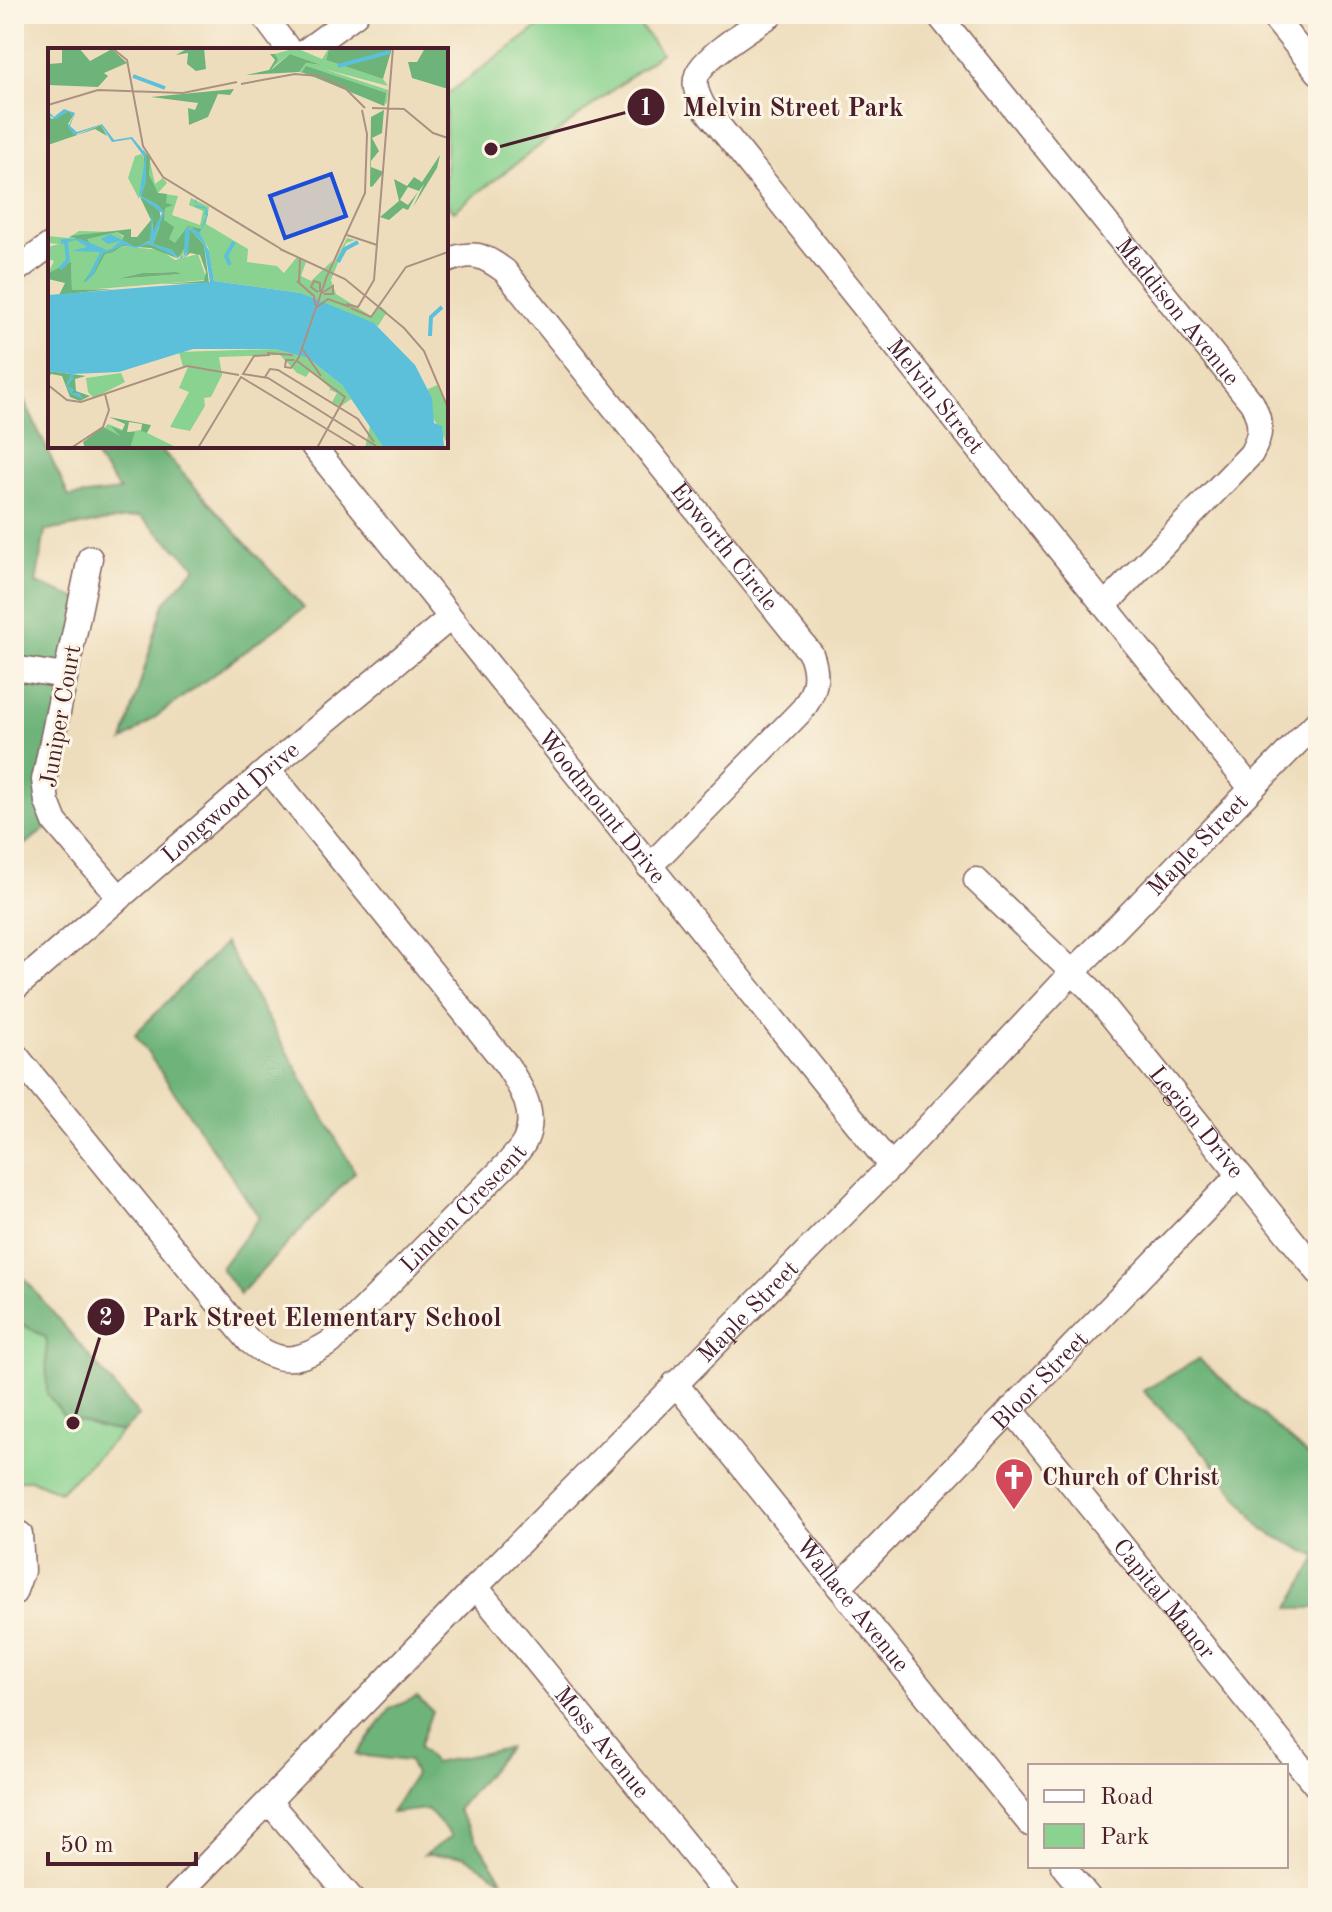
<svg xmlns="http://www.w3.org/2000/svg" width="1332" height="1912" font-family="'Old Standard TT',serif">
	<rect width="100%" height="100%" fill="#fcf5e5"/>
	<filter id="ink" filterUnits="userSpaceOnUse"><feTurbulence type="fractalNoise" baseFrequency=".0125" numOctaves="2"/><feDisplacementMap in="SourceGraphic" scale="16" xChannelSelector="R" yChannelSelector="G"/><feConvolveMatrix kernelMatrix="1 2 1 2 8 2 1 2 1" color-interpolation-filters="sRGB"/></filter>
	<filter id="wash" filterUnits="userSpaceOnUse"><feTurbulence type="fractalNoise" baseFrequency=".006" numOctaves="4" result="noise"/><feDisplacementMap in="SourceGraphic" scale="32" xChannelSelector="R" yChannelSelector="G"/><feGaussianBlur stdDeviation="1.8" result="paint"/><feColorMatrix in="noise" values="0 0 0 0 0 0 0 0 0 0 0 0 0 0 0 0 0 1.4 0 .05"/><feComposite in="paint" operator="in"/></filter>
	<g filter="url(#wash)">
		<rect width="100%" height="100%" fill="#eeddbc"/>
		<path fill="#89d28f" stroke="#6a785d" stroke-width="2" d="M556 14H631L661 53 454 211 446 202V95Z
			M14 1320 46 1337 123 1431 60 1492 32 1480H14Z"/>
		<path fill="#6eb47a" stroke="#5c6a52" stroke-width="2" d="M21 394 69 497 120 491 88 446H158L304 608 123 741 164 603 196 567 140 516 45 531 36 583 81 600 44 780 55 822 14 852V401Z
			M225 943 355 1172 240 1294 221 1268 259 1217 135 1034Z
			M14 1266 139 1416 123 1431C103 1431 86 1421 66 1418L47 1394 46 1337 14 1320Z
			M1199 1359 1310 1457 1318 1453V1608H1289L1317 1557 1263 1530 1207 1456 1143 1391Z
			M417 1697 432 1711 419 1747 434 1763 508 1748 457 1810 503 1881 464 1856 424 1855 452 1836 427 1809 391 1813 415 1774 409 1761 356 1755 391 1708Z"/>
	</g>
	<g filter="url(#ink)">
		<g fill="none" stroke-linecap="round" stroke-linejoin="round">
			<g stroke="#83625e" stroke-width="27">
				<g id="minor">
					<path d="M262 14 289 50"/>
					<path id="s1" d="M772 14C753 27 705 55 697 75 693 86 698 96 703 106L1251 788"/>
					<path id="s2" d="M938 14 1252 403C1262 423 1262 434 1251 454L1105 605"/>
					<path d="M1271 14 1318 72"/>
					<path d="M307 50 356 14"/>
					<path id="s3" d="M446 261C473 251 482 254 505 271L811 654C819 676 816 690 803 709L649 867"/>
					<path d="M14 272 50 245"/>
					<path id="s4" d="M313 446 891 1166"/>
					<path d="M90 558 44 780 47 802 55 822 120 898"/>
					<path d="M14 668 65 676"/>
					<path id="s5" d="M976 880 1090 989 1318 1272"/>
					<path id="s6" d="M14 989 268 769 450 618"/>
					<path id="s7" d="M14 1053 249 1341C279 1366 299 1362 331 1342L509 1162C514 1156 522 1148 525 1141 538 1113 521 1087 506 1064L268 769"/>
					<path id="s8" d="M675 1383 1030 1824"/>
					<path id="s9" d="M1011 1409 1318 1788"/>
					<path id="s10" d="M476 1587 729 1898"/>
					<path id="s11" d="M839 1587 1239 1175"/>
					<path d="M14 1593 22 1571 20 1534"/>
					<path d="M269 1802 351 1898"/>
					<path d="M1063 1866 1089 1898"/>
					<path id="s12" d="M175 1898 476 1587 891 1166 1072 973 1318 721"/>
				</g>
			</g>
			<use href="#minor" stroke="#fff" stroke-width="24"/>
		</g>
	</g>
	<defs>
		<g id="church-pin" transform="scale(2)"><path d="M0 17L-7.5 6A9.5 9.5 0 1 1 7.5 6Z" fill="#d1495b" stroke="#fcf5e5"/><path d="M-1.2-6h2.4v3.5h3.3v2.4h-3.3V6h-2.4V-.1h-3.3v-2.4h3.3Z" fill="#fff"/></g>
	</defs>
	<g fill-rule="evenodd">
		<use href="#church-pin" x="1014" y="1477"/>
	</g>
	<g text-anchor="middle" stroke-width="6" stroke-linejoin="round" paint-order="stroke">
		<g font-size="24" fill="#4a1f2b" stroke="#fcf5e5">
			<text dy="8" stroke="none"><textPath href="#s2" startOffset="382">Maddison Avenue</textPath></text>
			<text dy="8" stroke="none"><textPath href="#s1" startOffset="502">Melvin Street</textPath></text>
			<text dy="8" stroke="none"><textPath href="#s3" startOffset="416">Epworth Circle</textPath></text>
			<text transform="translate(60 716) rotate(-80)" y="8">Juniper Court</text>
			<text dy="8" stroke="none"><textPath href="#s6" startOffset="286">Longwood Drive</textPath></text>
			<text dy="8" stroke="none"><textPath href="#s4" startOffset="462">Woodmount Drive</textPath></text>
			<text dy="8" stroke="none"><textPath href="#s12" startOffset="1468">Maple Street</textPath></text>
			<text dy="8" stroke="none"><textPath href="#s5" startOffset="328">Legion Drive</textPath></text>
			<text dy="8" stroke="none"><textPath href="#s7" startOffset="650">Linden Crescent</textPath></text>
			<text dy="8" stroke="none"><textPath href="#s12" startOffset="820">Maple Street</textPath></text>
			<text dy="8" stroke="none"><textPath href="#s11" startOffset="288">Bloor Street</textPath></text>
			<text dy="8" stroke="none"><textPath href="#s9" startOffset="244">Capital Manor</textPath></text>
			<text dy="8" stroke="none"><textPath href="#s8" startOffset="284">Wallace Avenue</textPath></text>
			<text dy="8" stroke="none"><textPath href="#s10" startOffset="200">Moss Avenue</textPath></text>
		</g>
		<g font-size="24" font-weight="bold" fill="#4a1f2b" stroke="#fcf5e5" text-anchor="start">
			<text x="1042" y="1485">Church of Christ</text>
		</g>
	</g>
	<g transform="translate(48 48)">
		<rect width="400" height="400" fill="#eeddbc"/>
		<path d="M220 0H248L274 11 281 0 278 12 335 31 340 38 276 21 340 42 339 54 336 58 337 45 251 24 258 15 272 17 242 6 221 22 229 12 227 6 241 2ZM95 102 101 109 107 136 115 130 119 135 110 145 130 148 124 167 152 177 155 163 141 157 143 150 161 159 158 176 200 201 199 214 229 218 236 225 249 209 258 214 253 228 263 233 284 213 282 223 299 190 307 192 298 195 283 232 288 246 323 268 332 258 339 264 330 278 253 245 166 233 160 199 144 180 135 185 138 203 133 209 105 196 116 164 93 148 100 113ZM94 106 97 114 91 151 80 130 87 108ZM31 183 69 184 77 190 73 198 112 202 127 212 150 206 159 232 24 243 23 215 0 225 6 213 0 211V199L11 196 0 195V188L20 190ZM94 225 121 224 134 226 68 231ZM227 301 260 310 295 338 313 359 336 400H317L322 378 303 351 292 359 284 354 289 345 282 342 280 352 282 340 262 323 258 329 249 325 232 307 171 309 174 327 163 349 156 350 157 358 142 383 122 379 141 344 131 340 140 319H135L131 304ZM73 325 77 334 46 350 40 344 38 330ZM389 337 400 360V397L383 366 380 341ZM60 376 80 384 93 382 130 400H37Z" fill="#89d28f" fill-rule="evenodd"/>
		<path d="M14 0H31L42 13 64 1 79 15 56 25 60 28 50 39 0 37V16L14 15ZM140 0H156L158 21 148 23 139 16 140 5 128 7ZM281 0H344L335 31 278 12ZM377 0H400V41L364 30 360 14H369ZM222 6H227L230 12 223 22 242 6 273 17 258 15 251 24 198 27 221 22 227 12ZM258 18 338 45 336 58 254 24ZM186 41 182 47 170 46 160 69 141 77 140 60 147 62 150 55 103 49ZM336 62 334 85 324 90 331 103 323 113V119L336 124 324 139 322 138 323 69ZM21 63 25 68 20 76 29 87 53 77 59 88 47 81 0 97V67L4 71ZM95 102 102 110 101 127 110 145 119 146 118 155 125 157 117 160 116 172 126 179 121 191 127 195 140 178 153 181 151 185 143 179 139 180 138 187 142 181 156 197 161 235 114 236 156 233 158 224 152 207 142 205 135 211 140 204 139 196 130 210 124 202 105 196 112 177 105 185V173L102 193 97 195 114 200 131 211 103 200 74 198 65 204 57 206 46 226 35 235 56 204 75 196 84 199 73 195 76 188 69 184 39 191 43 197 22 188 83 181V189H89L103 172 92 149 111 159 113 172 116 164 108 156 93 148 98 133ZM392 107 389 120 365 159 376 136 371 143 360 139 352 152 360 157 370 144 360 162 355 160 341 172 332 169 351 153 346 131 359 138 366 129 374 134ZM23 214 24 242 65 241 11 247 17 235 0 231V225ZM94 225 128 224 134 226 68 231ZM1 323 38 328 27 331 28 343 42 348 32 353 22 349 14 328 3 326 0 331ZM61 369 103 377 99 385 93 383 94 376 81 374 79 384H87L82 400H37L35 394 55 379 72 388 63 378 74 383 77 376Z" fill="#6eb47a"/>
		<path d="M16 61 27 65 22 78 29 84 54 76 66 92 84 89 98 106V133L93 148 110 157 116 164 105 196 124 202 131 210 136 207 137 181 144 180 152 185 156 172 159 168 156 166 158 161 148 159 147 157V153L149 150 147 157 157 159 159 161 160 167 152 186 161 203 166 233 253 245 326 275 367 317 384 350 386 375 394 378 396 398 336 400 295 338 260 310 227 301H145L71 324 25 326V331L19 338 26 341 24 345H31L35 351 23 346 18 337 23 326 0 323V247L162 234 156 197 142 181 140 204 133 211 101 196 88 200 75 197 61 204 55 205 45 227 37 235 52 204 23 203 39 199 28 192 13 196V191H33L61 203 72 193 60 196 53 191 62 186 88 199 102 193 104 161 105 184 114 165 91 148 97 110 83 91 64 94 53 77 26 87 20 79 25 69 21 63 8 71 0 67V63L6 69Z" fill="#5dc0db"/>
		<path fill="none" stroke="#5dc0db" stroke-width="4" d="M290 18 342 4M85 28 117 40M290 214 297 201 310 194M182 217 178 208 186 194M12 221 20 212 18 194M382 288 383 269 394 259"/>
		<path fill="none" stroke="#ac9182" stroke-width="2" d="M64 0 79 12 95 98 115 129 233 201M193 36 247 26 270 28 297 40 317 60M0 57 50 42 135 45 189 34M324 60 356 61 385 85 400 90M299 187 329 197M232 201 297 231 356 280 376 303 400 360M249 233 266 248 267 257M251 234 252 210M270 244 263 239 266 233 272 235V244M274 245 285 238V246H276M298 256 310 259 326 232 345 0M269 259 280 251 302 259M303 260 323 269 358 219 400 204M255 302 273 328M219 305 245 307M222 307 206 308 195 326 220 330 328 398M246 312H238L237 319 243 320 251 309 279 228 317 145 319 86 314 62M249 313 297 349 269 400M217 329 222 321 230 322 310 371 326 394M0 337 19 352 33 354 139 318 191 327M23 400 55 379 61 362 57 346M150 400 193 329 310 400"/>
		<path fill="#1d4ed8" fill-opacity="0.15" stroke="#1d4ed8" stroke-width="4" d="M283 126 298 168 237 190 222 148Z"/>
		<rect width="400" height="400" fill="none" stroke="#4a1f2b" stroke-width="4"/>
	</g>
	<path fill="none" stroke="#4a1f2b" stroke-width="3" d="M491 149L646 107M73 1423L106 1317"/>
	<g fill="#4a1f2b" stroke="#fcf5e5" stroke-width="3">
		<circle cx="491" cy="149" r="8"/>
		<circle cx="73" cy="1423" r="8"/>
		<circle cx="646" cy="107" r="20"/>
		<circle cx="106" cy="1317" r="20"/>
	</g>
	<g font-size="24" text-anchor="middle" font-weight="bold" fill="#fff">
		<text x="646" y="115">1</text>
		<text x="106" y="1325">2</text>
	</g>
	<g font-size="26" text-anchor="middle" font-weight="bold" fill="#4a1f2b" stroke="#fcf5e5" stroke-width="6" stroke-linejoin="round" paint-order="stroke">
		<text x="793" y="116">Melvin Street Park</text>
		<text x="322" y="1326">Park Street Elementary School</text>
	</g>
	<rect width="1332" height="1912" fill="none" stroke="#fcf5e5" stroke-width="48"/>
	<rect x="1028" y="1764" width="260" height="104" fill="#fcf5e5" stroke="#b59f9b" stroke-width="2"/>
	<rect x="1044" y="1790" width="40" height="12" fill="#ffffff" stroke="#b59f9b" stroke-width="2"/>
	<text x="1100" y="1804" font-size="24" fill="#4a1f2b">Road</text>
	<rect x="1044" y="1824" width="40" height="24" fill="#89d28f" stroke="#b59f9b" stroke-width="2"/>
	<text x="1100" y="1844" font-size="24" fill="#4a1f2b">Park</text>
	<path d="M48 1852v12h148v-12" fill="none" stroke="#4a1f2b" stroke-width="4"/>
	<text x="60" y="1852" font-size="24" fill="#4a1f2b" stroke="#fcf5e5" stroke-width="6" paint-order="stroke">50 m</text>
</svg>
